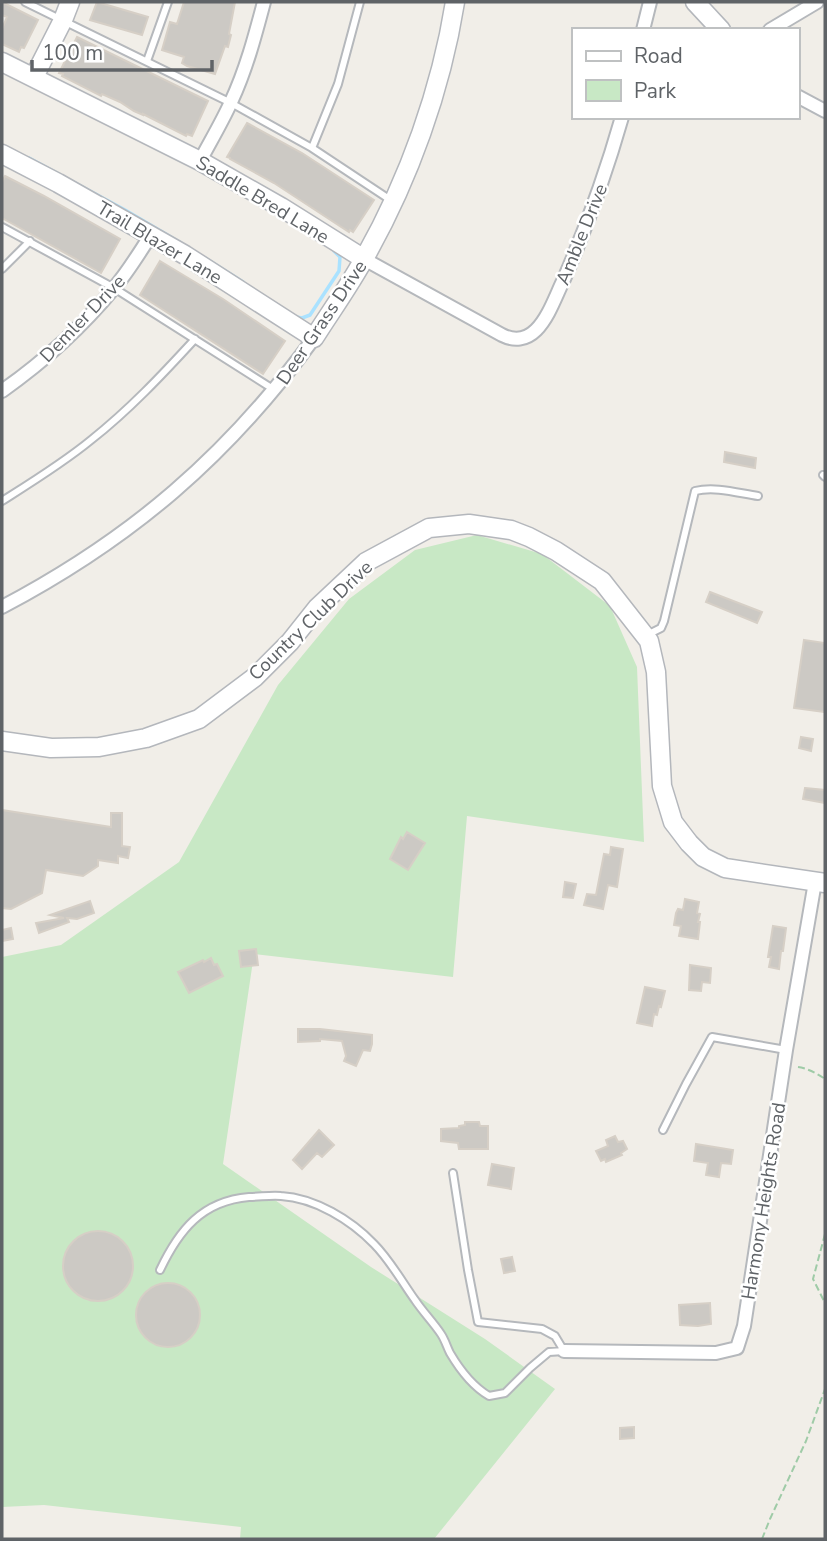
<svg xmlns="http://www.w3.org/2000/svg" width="827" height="1541" font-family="'Nunito Sans',sans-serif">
	<rect width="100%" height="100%" fill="#f1eee8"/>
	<path fill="#c8e8c5" d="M477 535 542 554 610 606 637 667 644 842 467 816 453 977 254 954 223 1164 371 1267 485 1339 555 1389 434 1539H240L241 1527 44 1505 2 1507V957L61 945 179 862 278 685 349 599 415 550Z"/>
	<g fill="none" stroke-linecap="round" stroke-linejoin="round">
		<path stroke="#aae2ff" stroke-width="3.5" d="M29 158 125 210 181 243
			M205 258 243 282
			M296 317 302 318 310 315 339 271 340 257 334 251"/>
	</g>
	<path fill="#ccc9c4" stroke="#d6cfc6" stroke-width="2" d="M2 2 38 20 24 48 21 47 19 52 2 44V29L7 17 2 15Z
		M97 2 148 17 142 35 90 20Z
		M184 2H235L229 34 231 35 228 47 225 46 215 74 187 66 182 63 184 57 162 50 170 22 177 24Z
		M77 37 208 101 192 136 187 134 186 136 143 114V115L134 111 120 102 102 94 101 96 62 76 63 74 59 73Z
		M247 123 302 153 374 200 353 232 350 230 349 232 274 183 230 159V158L227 157Z
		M5 176 44 196 120 239 101 273 2 218V182Z
		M160 261 223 299 285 341 263 374 140 295Z
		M725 452 756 458 755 468 724 462Z
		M710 592 762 612 757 623 706 602Z
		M804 640 825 643V712L794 708Z
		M801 737 813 739 811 751 799 748Z
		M805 788 825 790V803L803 799Z
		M2 810 111 827V813H122V846L130 847 128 858 118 856V863L98 860V866L83 876 46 870 42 893 11 909 2 908Z
		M407 832 425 843 408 870 390 859 401 837 403 839Z
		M611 847 623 849 617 887 608 885 603 909 584 905 587 894 596 895 604 854 610 855Z
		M565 882 576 884 573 898 563 897Z
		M685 899 699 902 697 913 700 914 698 922H700L698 939 679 936 681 926 674 925 676 913 678 909 683 910Z
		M90 901 94 913 77 919 67 918 69 922 39 933 36 923 64 918 50 915Z
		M773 926 786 928 783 951H781L779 969 769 967 771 957H768Z
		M11 928 13 939 2 941V930Z
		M256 949 258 965 241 967 239 951Z
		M211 958 214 965 217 964 223 976 189 993 178 972 203 960 204 962Z
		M690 965 711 968 710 983 702 982 701 991 689 990Z
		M645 987 665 991 661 1007 659 1006 657 1015 654 1014 652 1026 637 1023Z
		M298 1029H320L372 1035V1044L370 1051 363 1050 356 1066 344 1061 346 1056 342 1041 320 1039V1041L298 1042Z
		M465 1122H479L480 1126H488V1149H459L458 1143 441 1141V1129L459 1128V1126L465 1125Z
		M319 1130 334 1145 322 1157 317 1153 302 1169 293 1160Z
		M615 1136 618 1142 623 1141 627 1149 621 1153 622 1155 606 1162 605 1159 601 1161 596 1151 608 1146 606 1140Z
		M696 1144 733 1150 731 1164 721 1163 719 1177 706 1175 708 1163 694 1161Z
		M492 1164 514 1168 511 1189 488 1185Z
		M63 1266a35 35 0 1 1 70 0a35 35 0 1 1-70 0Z
		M512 1257 515 1271 504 1273 501 1259Z
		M136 1315a32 32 0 1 1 64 0a32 32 0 1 1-64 0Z
		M710 1303 711 1324 698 1326 680 1325 679 1305Z
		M634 1427V1438L620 1439V1428Z"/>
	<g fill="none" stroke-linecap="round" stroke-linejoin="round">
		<g stroke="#b5b8bc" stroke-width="10">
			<path id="lane" d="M25 2 231 103 312 148 392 201
				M147 61 168 2
				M312 148 338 84 360 2
				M2 227 114 288 273 389
				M2 269 30 241
				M823 475 825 477
				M2 501C32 482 63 463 91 440 129 410 162 375 195 339
				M647 635 661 628 664 621 695 491C715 486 738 493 758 496
				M663 1130 686 1084 712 1037 786 1050
				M160 1270C179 1230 202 1201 249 1197 260 1197 270 1195 281 1196 315 1198 351 1220 374 1244 390 1260 402 1282 415 1300 423 1312 433 1322 441 1334 445 1340 447 1347 450 1353 460 1370 472 1386 489 1396L505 1393 530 1368 549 1352 564 1351 555 1336 542 1329 478 1322 468 1270 453 1173"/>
		</g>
		<g stroke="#b5b8bc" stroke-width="16">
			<path id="street" d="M643 30 650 2
				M770 30 817 2
				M797 96 825 111
				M200 161C210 142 222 122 231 102 246 70 255 36 264 2
				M364 259 502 335C514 341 526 340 536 330 549 317 556 295 564 279 587 226 606 173 622 117
				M2 391C43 362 82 327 114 288 128 272 139 253 151 235
				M2 607C131 539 227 457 314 338
				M564 1351 716 1353 737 1348 744 1326 786 1050 815 882"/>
		</g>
		<g stroke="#b4b7bc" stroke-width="21">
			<path id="secondary" d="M695 2 721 30
				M2 62 200 161 281 207 364 259
				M34 77 63 20 70 2
				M2 154 58 183 185 255 314 338C331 311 350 285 365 257 409 179 441 90 455 2
				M2 741 51 748 99 747 146 738 199 719 255 677 290 642 317 608 366 562 429 528 469 524 511 530 529 537 556 551 602 581 649 641 656 672 662 786 673 822 689 843 703 857 725 868 825 883"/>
		</g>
		<path stroke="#9fcba7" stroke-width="2" stroke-dasharray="7 3.5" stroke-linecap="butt" d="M798 1067C807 1068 818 1074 825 1079
			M825 1234 813 1279 825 1303
			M762 1539 770 1519 806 1441 825 1389"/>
		<use href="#lane" stroke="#fff" stroke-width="6"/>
		<use href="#street" stroke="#fff" stroke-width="12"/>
		<use href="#secondary" stroke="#fff" stroke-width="18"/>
	</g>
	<g text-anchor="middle" stroke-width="5" stroke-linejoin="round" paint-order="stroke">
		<g font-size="19" fill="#5f6367" stroke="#fff">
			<text transform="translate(263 199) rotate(31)" y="7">Saddle Bred Lane</text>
			<text transform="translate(581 234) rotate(-68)" y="7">Amble Drive</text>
			<text transform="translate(160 242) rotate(31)" y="7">Trail Blazer Lane</text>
			<text transform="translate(82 318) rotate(-46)" y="7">Demler Drive</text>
			<text transform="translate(321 322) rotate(-56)" y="7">Deer Grass Drive</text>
			<text transform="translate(310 620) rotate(-44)" y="7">Country Club Drive</text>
			<text transform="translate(763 1201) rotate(-81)" y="7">Harmony Heights Road</text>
		</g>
	</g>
	<rect width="827" height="1541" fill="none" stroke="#5f6367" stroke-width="7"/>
	<rect x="572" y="28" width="228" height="91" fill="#ffffff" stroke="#bfc1c2" stroke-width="2"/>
	<rect x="586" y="51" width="35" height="10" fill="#ffffff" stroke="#bfc1c2" stroke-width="2"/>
	<text x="634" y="63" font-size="21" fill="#5f6367">Road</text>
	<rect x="586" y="80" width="35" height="21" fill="#c8e8c5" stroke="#bfc1c2" stroke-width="2"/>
	<text x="634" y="98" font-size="21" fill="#5f6367">Park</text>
	<path d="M32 60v10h180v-10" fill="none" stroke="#5f6367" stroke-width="3.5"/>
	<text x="42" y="60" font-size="21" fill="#5f6367" stroke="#ffffff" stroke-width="5" paint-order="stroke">100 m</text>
</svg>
